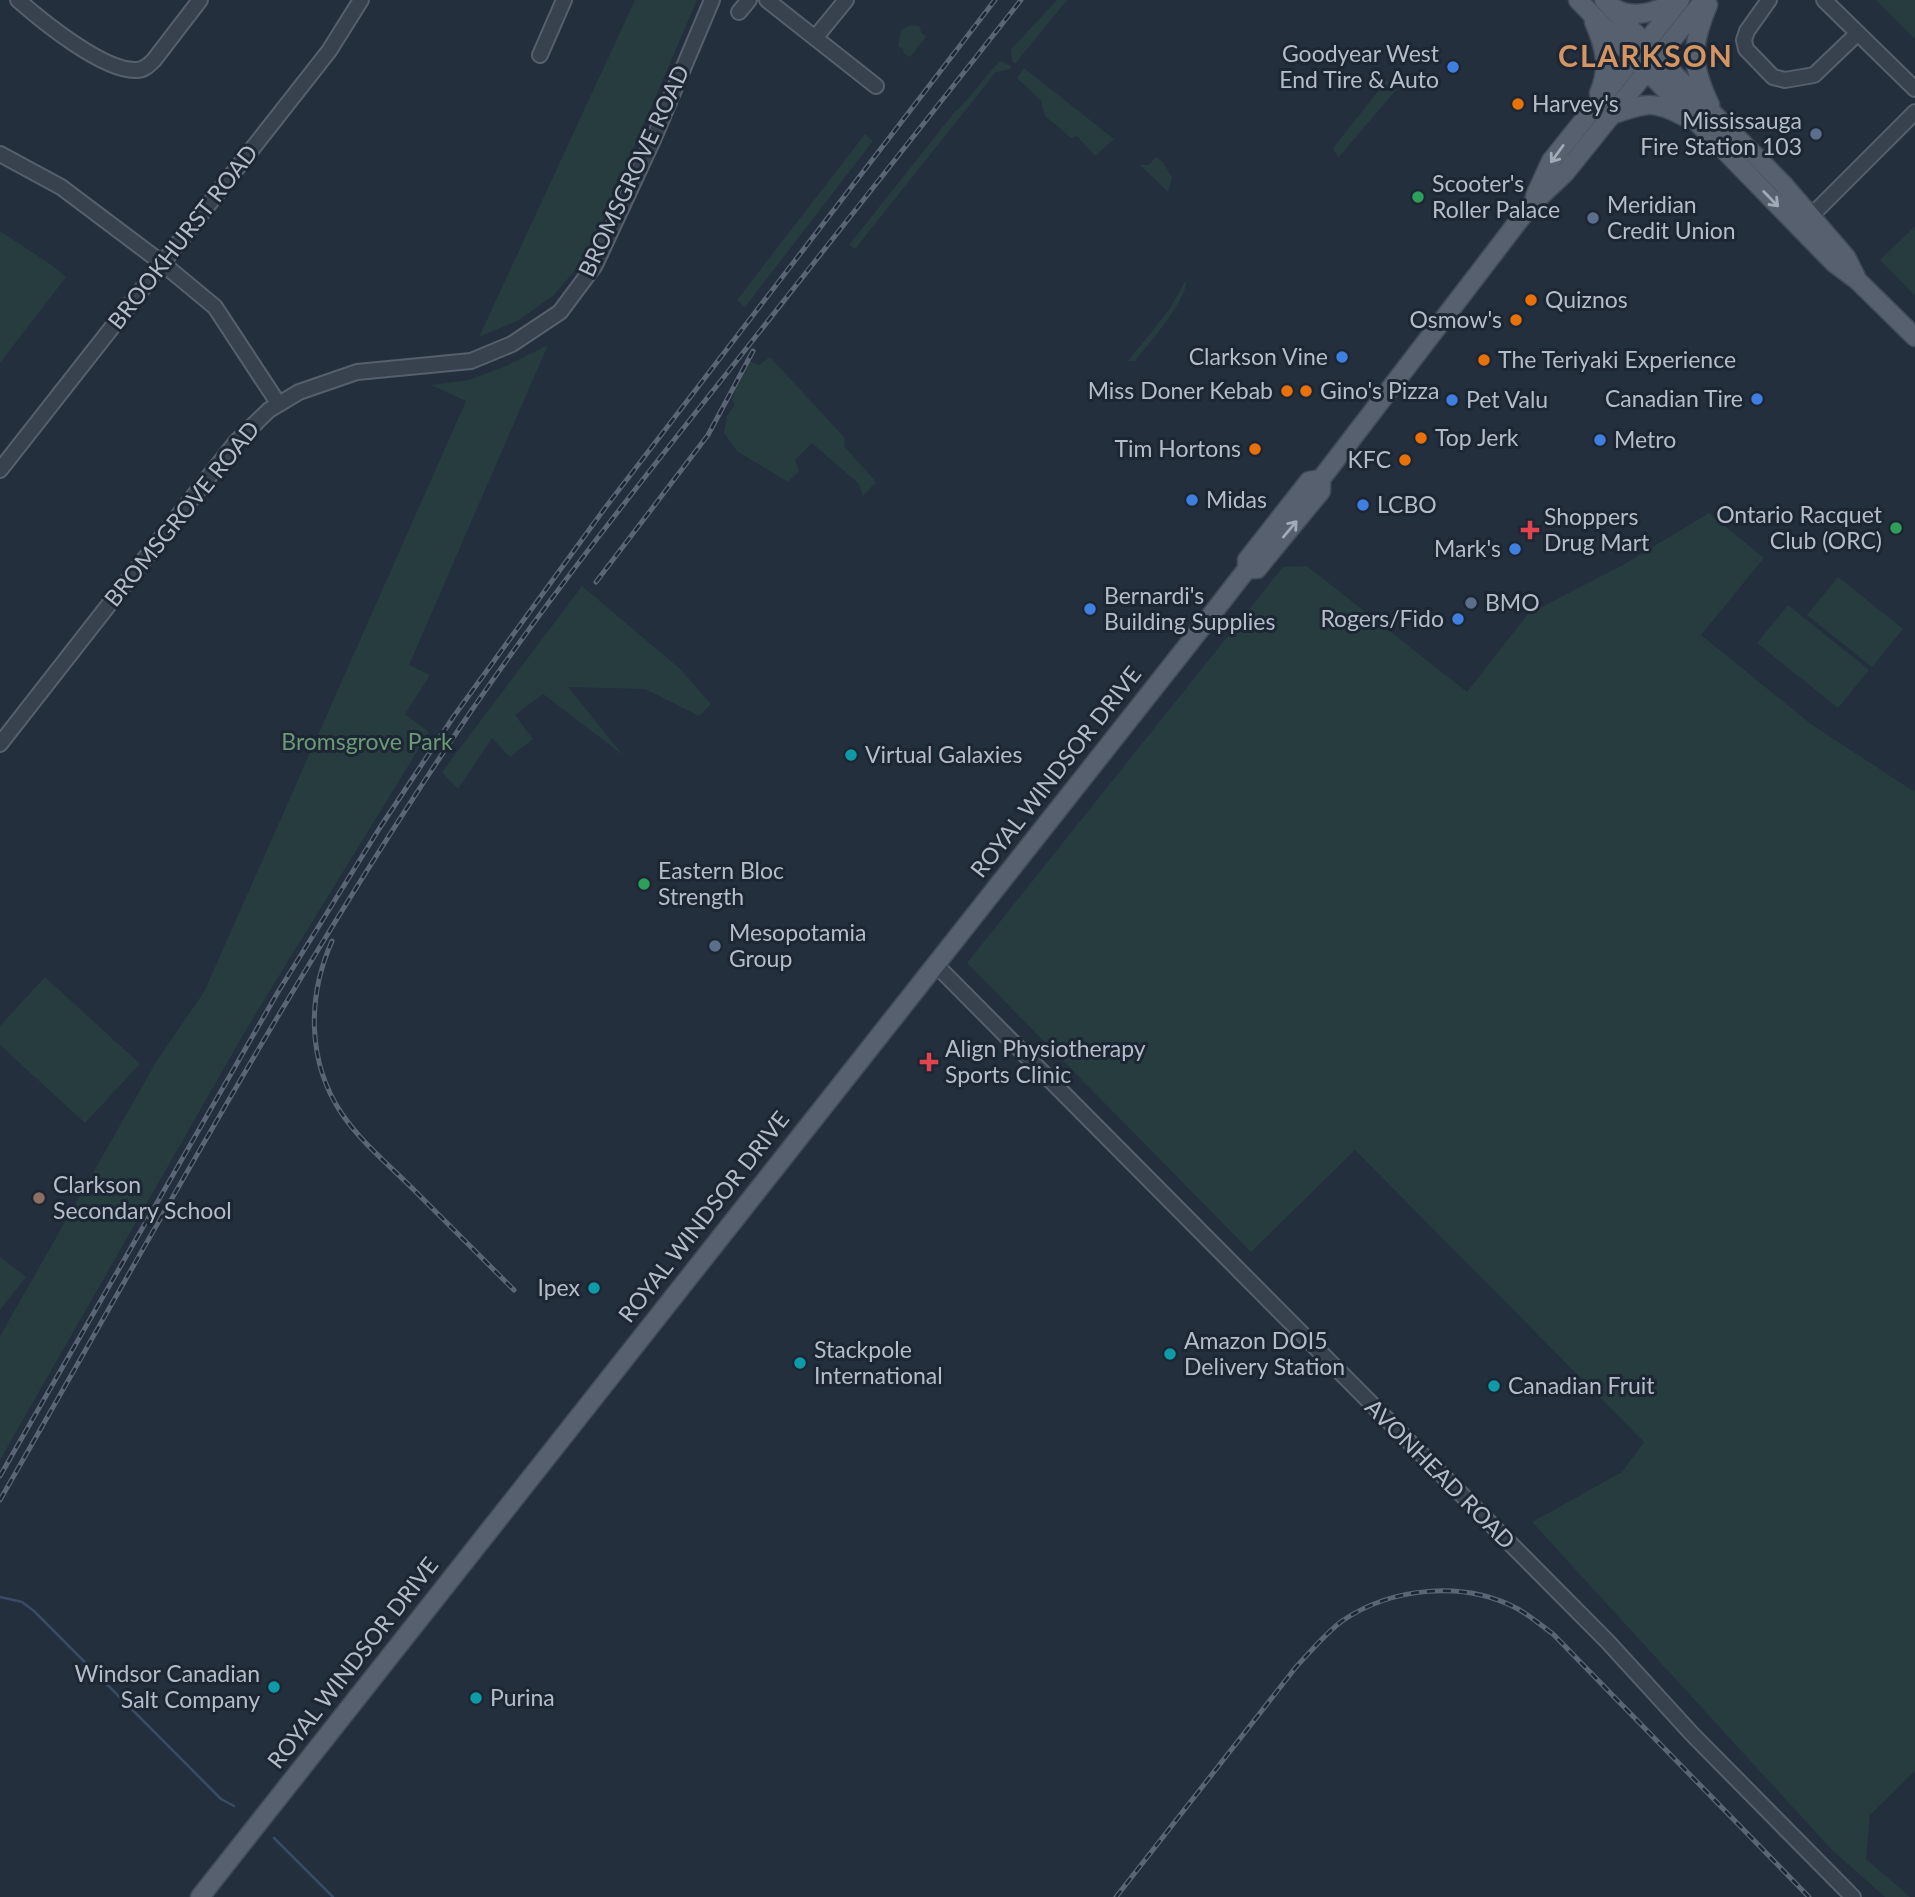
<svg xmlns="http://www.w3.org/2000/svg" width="1915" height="1897" font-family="Lato,sans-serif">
	<rect width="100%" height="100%" fill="#242f3e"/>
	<path fill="#263c3f" d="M635 0H697L588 255 554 295 519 320 479 337Z
		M1057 0H1067L1015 64 1012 61 1011 49Z
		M1876 0H1915V39Z
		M911 25 919 26 921 32 926 37 910 57 904 54 903 48 898 47 901 30Z
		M1000 61 1011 66V69L996 72 855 249 849 245 953 114C971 98 983 78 1000 61Z
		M1024 68 1114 139 1095 156 1077 136 1071 138 1045 116 1041 101 1017 78Z
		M1387 80 1396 90 1338 158 1333 148Z
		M865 134 873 141 745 307 737 300Z
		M1156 157 1163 162 1172 178 1168 192 1140 165H1148Z
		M1915 226V296L1880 260Z
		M0 231 50 264 66 277 0 363Z
		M1186 280C1188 300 1148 344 1135 361H1128L1169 310Z
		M548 345 409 665 430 675 405 714 429 732 247 1028 0 1460V1336L158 1059 204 992 466 401 431 385 469 380 506 366Z
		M770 357 845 438 844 446 876 482 863 496 859 484 812 443 795 460 799 471 788 482 737 451 724 433 727 416 735 404 732 400 742 369 749 361 759 365Z
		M1709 513 1764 558 1701 635 1811 724 1913 791 1915 789V1771L1870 1815 1866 1859 1910 1897H1885L1831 1849 1532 1522 1622 1472 1644 1442 1355 1150 1251 1252 967 963 1283 567 1307 566 1467 692 1528 614 1623 565Z
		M1838 577 1903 629 1872 667 1807 615Z
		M582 586 680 669 711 704 699 716 645 689 568 687 623 755 543 694 515 715 533 739 510 757 492 738 458 789 442 772Z
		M1788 605 1869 670 1838 708 1757 643Z
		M45 977 140 1064 85 1123 0 1045V1026Z
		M0 1257 26 1277 0 1310Z"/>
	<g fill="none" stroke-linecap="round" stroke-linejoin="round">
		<path stroke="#394c67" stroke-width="2.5" d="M0 1597 22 1602 34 1611 221 1799 234 1806
			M274 1838 333 1897"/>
		<g stroke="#565f6c" stroke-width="18">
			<path id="minor" d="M18 0C42 21 103 71 136 70 144 70 149 65 154 60L200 0
				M767 0 876 86
				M1769 0 1747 31 1744 40 1746 49 1773 77 1785 80 1814 75 1858 33
				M1824 0 1915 89
				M739 12 749 0
				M815 38 846 0
				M540 55 564 0
				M0 154 61 187 162 263 215 307 278 403
				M1805 222 1915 112
				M0 470 329 51 361 0
				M0 744 236 442 269 410 299 392 357 372 471 361 512 344 560 312 595 265 653 140 712 0
				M935 964 1608 1642 1692 1734 1853 1897"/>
		</g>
		<g stroke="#414a57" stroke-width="21">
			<path id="major" d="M1578 0 1834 263 1857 280 1915 337
				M1604 0 1667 67 1784 185 1846 257 1856 277
				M1708 5C1690 48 1691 64 1710 105
				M1614 8C1635 20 1656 11 1677 2
				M1594 22C1605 47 1610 68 1599 93
				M1611 115C1645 104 1651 99 1683 116
				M1535 196 1551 161 1680 0
				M1247 569H1257L1321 491V479
				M200 1897 1191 641 1247 569V560L1309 481 1321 479 1530 206 1565 173 1704 0"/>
		</g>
		<use href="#minor" stroke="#38414e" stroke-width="14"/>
		<use href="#major" stroke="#56606e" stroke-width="18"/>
		<g stroke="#5a6575" stroke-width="5">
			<path id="rail" d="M596 582 708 435 753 351
				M332 941C307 997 307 1062 342 1114 361 1142 388 1164 412 1188 446 1222 480 1256 514 1290
				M0 1476 278 992 379 829 454 716 605 508 995 0
				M0 1500C150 1239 294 973 463 723 545 602 636 488 727 373 825 248 923 124 1021 0
				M1116 1897 1296 1667C1311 1651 1325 1634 1342 1621 1392 1587 1464 1580 1518 1609 1530 1616 1541 1625 1553 1634L1809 1897"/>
		</g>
		<use href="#rail" stroke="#1d2633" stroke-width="2.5" stroke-dasharray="8" stroke-linecap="butt"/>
	</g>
	<defs><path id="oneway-shaft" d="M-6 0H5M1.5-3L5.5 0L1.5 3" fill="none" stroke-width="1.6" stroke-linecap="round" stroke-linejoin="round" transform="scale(1.75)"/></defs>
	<g stroke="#a1aab7">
		<use href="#oneway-shaft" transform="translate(1557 154) rotate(126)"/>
		<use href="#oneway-shaft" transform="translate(1771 199) rotate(46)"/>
		<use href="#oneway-shaft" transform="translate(1290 529) rotate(-50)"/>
	</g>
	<g fill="#3f7fe0" stroke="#1d2633" stroke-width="2.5">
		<circle cx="1453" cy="67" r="7"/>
		<circle cx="1342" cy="357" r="7"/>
		<circle cx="1757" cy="399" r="7"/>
		<circle cx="1452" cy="400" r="7"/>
		<circle cx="1600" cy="440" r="7"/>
		<circle cx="1192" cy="500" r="7"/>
		<circle cx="1363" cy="505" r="7"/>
		<circle cx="1515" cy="549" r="7"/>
		<circle cx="1090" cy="609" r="7"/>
		<circle cx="1458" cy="619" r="7"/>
	</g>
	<g fill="#e8710a" stroke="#1d2633" stroke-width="2.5">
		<circle cx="1518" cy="104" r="7"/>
		<circle cx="1531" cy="300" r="7"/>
		<circle cx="1516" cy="320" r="7"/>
		<circle cx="1484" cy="360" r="7"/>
		<circle cx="1287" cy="391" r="7"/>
		<circle cx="1306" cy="391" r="7"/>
		<circle cx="1421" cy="438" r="7"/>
		<circle cx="1255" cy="449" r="7"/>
		<circle cx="1405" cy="460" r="7"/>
	</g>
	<g fill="#5c6f8a" stroke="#1d2633" stroke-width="2.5">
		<circle cx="1816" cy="134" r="7"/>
		<circle cx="1593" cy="218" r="7"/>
		<circle cx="1471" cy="603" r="7"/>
		<circle cx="715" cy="946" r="7"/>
	</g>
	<g fill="#2e9e5b" stroke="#1d2633" stroke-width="2.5">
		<circle cx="1418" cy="197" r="7"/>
		<circle cx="1896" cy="528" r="7"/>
		<circle cx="644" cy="884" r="7"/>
	</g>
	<g fill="#e0444e" stroke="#1d2633" stroke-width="2.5">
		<path d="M1526.5 519.5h7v7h7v7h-7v7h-7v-7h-7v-7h7z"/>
		<path d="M925.5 1051.5h7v7h7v7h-7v7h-7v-7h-7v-7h7z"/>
	</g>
	<g fill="#0f9aa8" stroke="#1d2633" stroke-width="2.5">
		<circle cx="851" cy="755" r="7"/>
		<circle cx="594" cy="1288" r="7"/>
		<circle cx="1170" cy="1354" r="7"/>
		<circle cx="800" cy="1363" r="7"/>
		<circle cx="1494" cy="1386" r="7"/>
		<circle cx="274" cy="1687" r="7"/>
		<circle cx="476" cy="1698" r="7"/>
	</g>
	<circle fill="#8d6e63" stroke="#1d2633" stroke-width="2.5" cx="39" cy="1198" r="7"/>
	<g text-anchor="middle" stroke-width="6" stroke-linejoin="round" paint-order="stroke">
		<g font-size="23" fill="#b4bcc9" stroke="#1d2633" text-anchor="start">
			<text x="1439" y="62" text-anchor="end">Goodyear West<tspan x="1439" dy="26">End Tire &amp; Auto</tspan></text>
			<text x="1532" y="112">Harvey's</text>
			<text x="1802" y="129" text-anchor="end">Mississauga<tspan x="1802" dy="26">Fire Station 103</tspan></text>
			<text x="1432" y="192">Scooter's<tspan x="1432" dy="26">Roller Palace</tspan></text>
			<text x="1607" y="213">Meridian<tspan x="1607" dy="26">Credit Union</tspan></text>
			<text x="1545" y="308">Quiznos</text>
			<text x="1502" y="328" text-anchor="end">Osmow's</text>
			<text x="1328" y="365" text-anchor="end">Clarkson Vine</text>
			<text x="1498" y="368">The Teriyaki Experience</text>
			<text x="1273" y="399" text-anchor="end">Miss Doner Kebab</text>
			<text x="1320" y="399">Gino's Pizza</text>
			<text x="1743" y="407" text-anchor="end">Canadian Tire</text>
			<text x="1466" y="408">Pet Valu</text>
			<text x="1435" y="446">Top Jerk</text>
			<text x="1614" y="448">Metro</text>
			<text x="1241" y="457" text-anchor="end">Tim Hortons</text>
			<text x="1391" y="468" text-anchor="end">KFC</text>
			<text x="1206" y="508">Midas</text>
			<text x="1377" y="513">LCBO</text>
			<text x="1882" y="523" text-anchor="end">Ontario Racquet<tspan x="1882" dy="26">Club (ORC)</tspan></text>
			<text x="1544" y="525">Shoppers<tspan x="1544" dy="26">Drug Mart</tspan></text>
			<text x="1501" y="557" text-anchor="end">Mark's</text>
			<text x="1104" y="604">Bernardi's<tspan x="1104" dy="26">Building Supplies</tspan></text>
			<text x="1485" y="611">BMO</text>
			<text x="1444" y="627" text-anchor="end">Rogers/Fido</text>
			<text x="865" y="763">Virtual Galaxies</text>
			<text x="658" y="879">Eastern Bloc<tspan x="658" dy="26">Strength</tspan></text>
			<text x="729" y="941">Mesopotamia<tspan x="729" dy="26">Group</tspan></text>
			<text x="945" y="1057">Align Physiotherapy<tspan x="945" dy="26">Sports Clinic</tspan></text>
			<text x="53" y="1193">Clarkson<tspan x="53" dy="26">Secondary School</tspan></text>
			<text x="580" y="1296" text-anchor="end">Ipex</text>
			<text x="1184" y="1349">Amazon DOI5<tspan x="1184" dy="26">Delivery Station</tspan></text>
			<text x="814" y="1358">Stackpole<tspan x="814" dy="26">International</tspan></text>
			<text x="1508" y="1394">Canadian Fruit</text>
			<text x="260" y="1682" text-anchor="end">Windsor Canadian<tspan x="260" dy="26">Salt Company</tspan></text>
			<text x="490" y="1706">Purina</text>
		</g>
		<g font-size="23" fill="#b4bcc9" stroke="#1d2633">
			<text transform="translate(634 171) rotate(-65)" y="8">BROMSGROVE ROAD</text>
			<text transform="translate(183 237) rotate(-52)" y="8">BROOKHURST ROAD</text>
			<text transform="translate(182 514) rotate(-51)" y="8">BROMSGROVE ROAD</text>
			<text transform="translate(1056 772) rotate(-52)" y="8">ROYAL WINDSOR DRIVE</text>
			<text transform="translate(704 1217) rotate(-52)" y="8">ROYAL WINDSOR DRIVE</text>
			<text transform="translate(1440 1474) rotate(45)" y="8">AVONHEAD ROAD</text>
			<text transform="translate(353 1663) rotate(-52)" y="8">ROYAL WINDSOR DRIVE</text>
		</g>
		<g font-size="23" fill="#6b9a76" stroke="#1d2633">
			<text x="367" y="750">Bromsgrove Park</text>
		</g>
		<g font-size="30" font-weight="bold" letter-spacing="2" fill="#d59563" stroke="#1d2633">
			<text x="1646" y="67">CLARKSON</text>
		</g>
	</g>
</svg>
